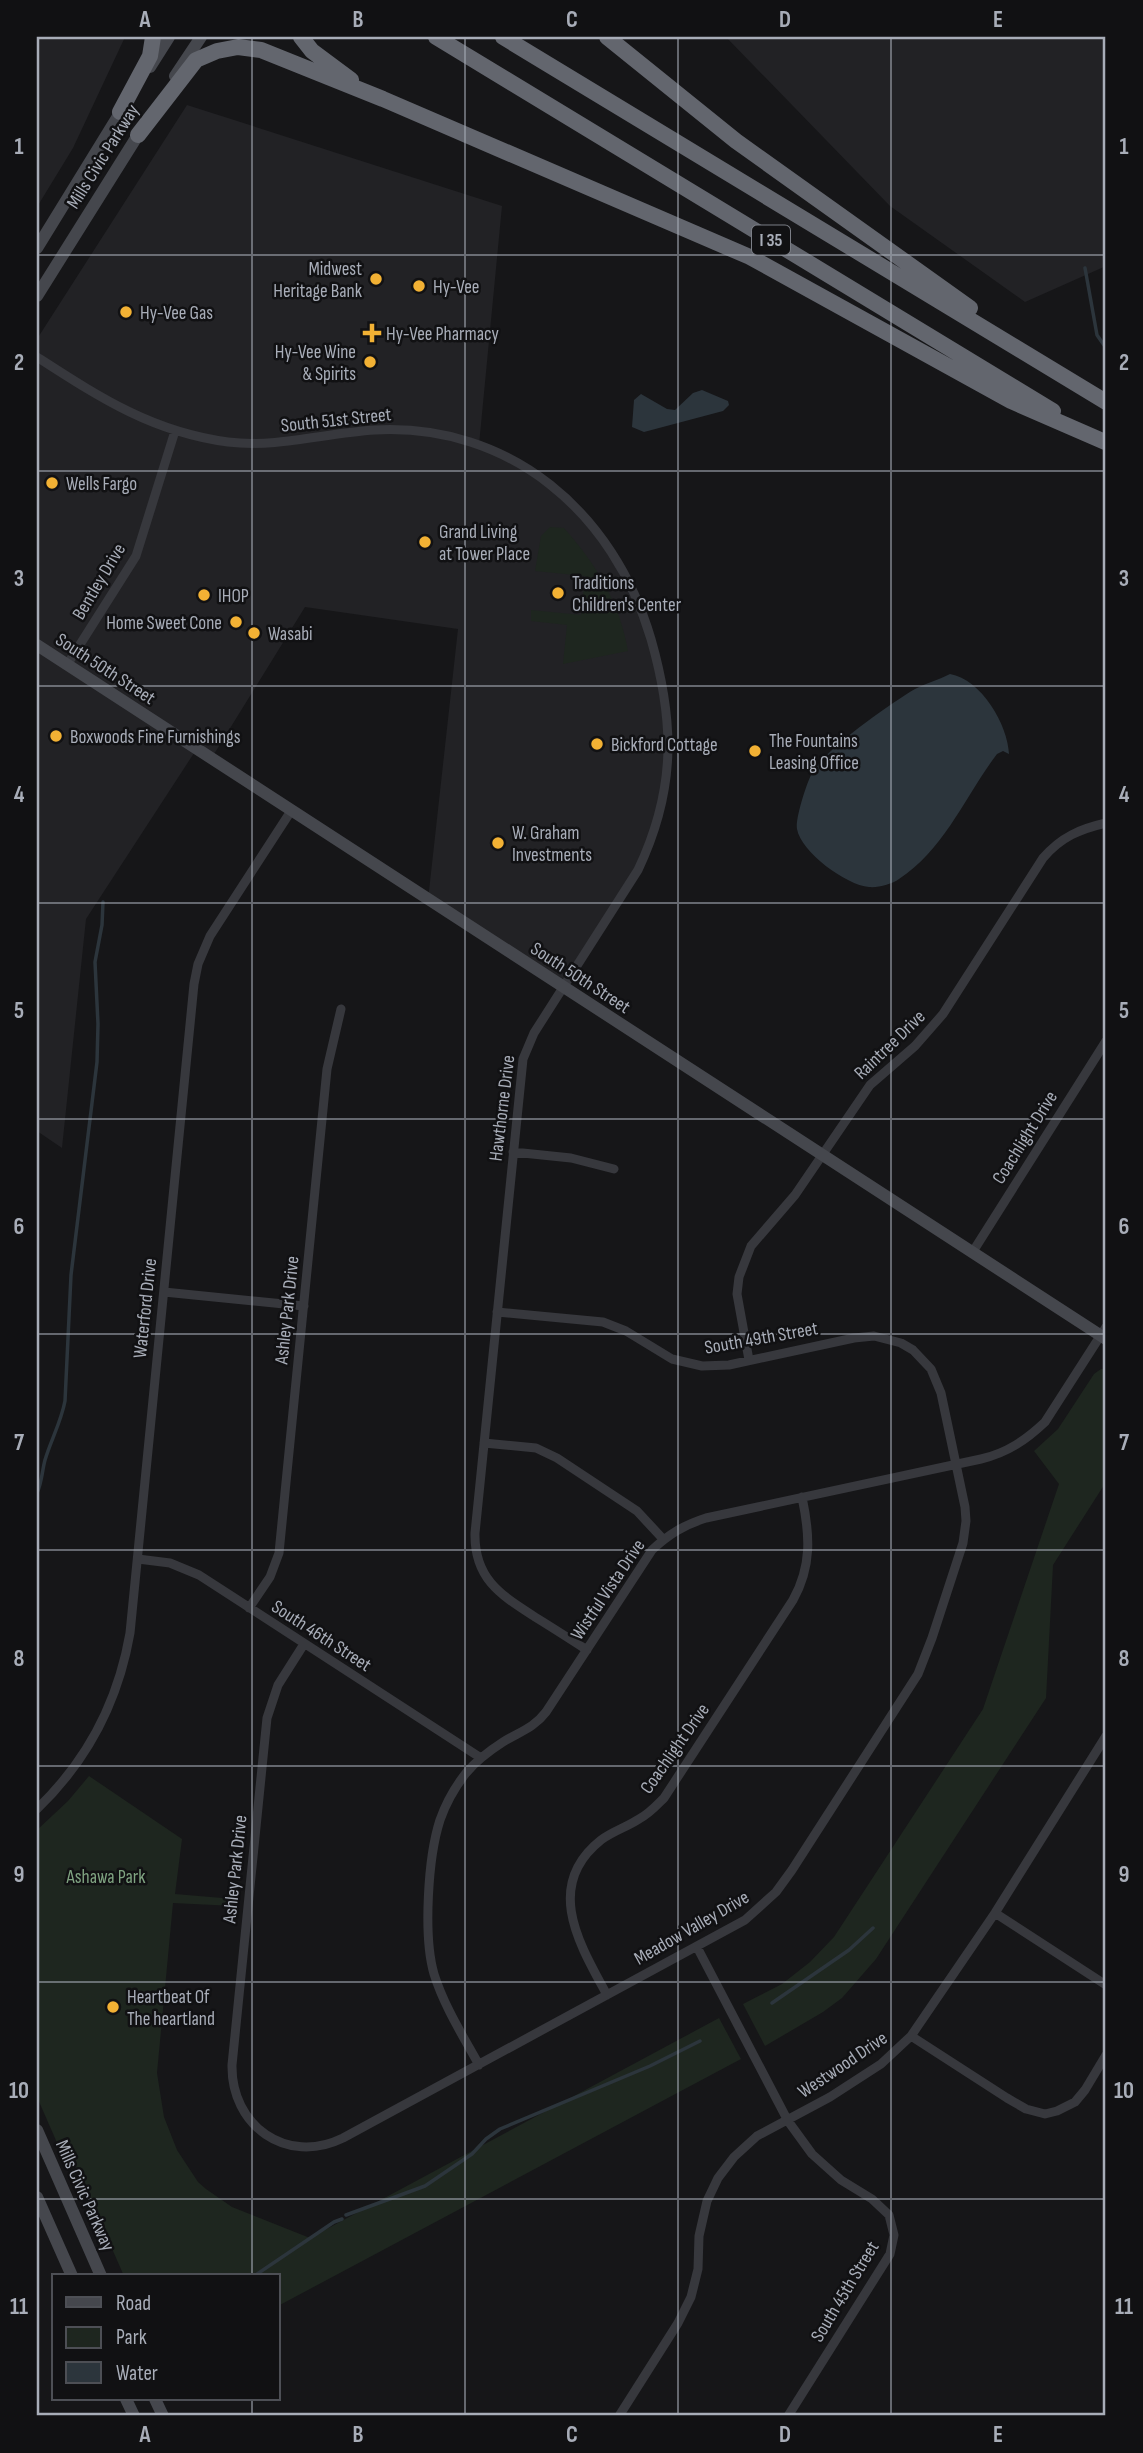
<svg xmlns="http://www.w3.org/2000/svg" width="1143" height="2453" font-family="'Sofia Sans Condensed',sans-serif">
	<rect width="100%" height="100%" fill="#161618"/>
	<path fill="#222225" d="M37 37H125L73 148 37 207Z
		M726 37H1106V266L1025 302 890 206Z
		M187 105 502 206 479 445 527 468 599 532 648 631 670 751 650 846 563 988 428 900 458 629 305 607 211 759 196 750 86 919 62 1148 37 1131V339Z"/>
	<path fill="#1e261f" d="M550 527 564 528C596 564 620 603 628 651L563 664 567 625 531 621V610L581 615 585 576 535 571 541 536Z
		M1101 1369H1106V1482L1053 1565 1046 1698 876 1959 842 1998 823 2012 765 2046 743 2004 782 1984 810 1962 834 1937 983 1709 1059 1484 1034 1451 1058 1429 1094 1374Z
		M89 1776 182 1839 175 1894 234 1899V1906L173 1903 157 2073 164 2117 177 2150 198 2182 206 2189 232 2207 310 2238 719 2018 741 2059 278 2306V2276H124L88 2194 79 2193 37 2097V1830L68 1801Z"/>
	<path fill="#2c353c" d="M702 390 728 401 729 405 723 411 644 432 632 427 634 400 641 394 667 409 675 410 693 393Z
		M950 674C981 679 1008 725 1009 754L1003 751 997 754C965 796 945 849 899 879 892 884 878 888 869 887 846 885 801 852 797 829 795 819 807 782 812 773 824 750 891 703 915 689 926 683 939 680 950 674Z"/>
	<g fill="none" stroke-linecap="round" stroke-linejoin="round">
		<path stroke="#2c353c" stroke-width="3.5" d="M1085 268 1097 335 1106 348
			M37 1493C42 1482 42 1471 45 1460 51 1440 61 1422 65 1401L71 1275 97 1062 98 1024 95 962 102 925 103 902
			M772 2003 849 1950 873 1928
			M346 2215 425 2186 472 2154 486 2139 500 2129 650 2066 700 2041
			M254 2276 334 2222 342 2219"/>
		<path stroke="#37383d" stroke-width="9" d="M37 357C99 397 152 432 228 442 278 448 325 433 375 430 511 423 614 513 651 639 675 723 676 790 638 870L534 1033 523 1059 475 1533C474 1579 501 1595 535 1617 553 1628 570 1639 587 1650
			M67 665 136 556 175 431
			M513 1152 571 1158 614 1169
			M972 1253 1106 1041
			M164 1292 304 1306
			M749 1360 737 1294 739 1277 751 1246 795 1195 870 1085 915 1046 943 1014 1043 858C1061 837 1080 829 1106 823
			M484 1443 536 1448 557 1458 637 1511 663 1539
			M138 1559 170 1563 199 1575 481 1758
			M249 1608 270 1577 279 1553 327 1069 341 1009
			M304 1644 278 1685 267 1718 232 2065C231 2125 286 2166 343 2138L745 1920 776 1892 792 1870 918 1674 932 1638 963 1543 966 1521 965 1507 941 1393 931 1369 913 1350 901 1343 874 1336 854 1338 729 1365 702 1366 672 1359 626 1331 603 1322 497 1312
			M37 1809C88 1760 118 1702 130 1633L194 984 198 964 210 936 291 811
			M995 1913 1106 1985
			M697 1947 788 2121 812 2154 841 2180 872 2199 889 2215 894 2235 890 2254 788 2416
			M607 1995C580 1945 543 1886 601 1840 613 1831 627 1827 639 1819 649 1814 656 1806 664 1798L793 1600C812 1566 810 1535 802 1497
			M911 2036 1007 2098 1026 2109 1045 2114 1057 2111 1075 2102 1085 2090 1106 2055
			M479 2065C463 2036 444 2006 434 1974 423 1936 428 1857 440 1820 446 1803 455 1787 466 1773 476 1761 489 1751 503 1742 519 1732 534 1728 546 1712L652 1550C669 1534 684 1525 706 1518L981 1459C1007 1453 1026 1440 1045 1422L1106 1327
			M619 2416 678 2323 691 2297 698 2269 699 2236 707 2201 718 2178 734 2157 757 2136 830 2097 881 2064 911 2036 995 1913 1106 1736"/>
		<path stroke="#45474d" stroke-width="12" d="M150 67 169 37
			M175 76 201 37
			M37 248 125 105
			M37 296 143 127
			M37 645 1106 1339
			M37 2130 101 2276
			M37 2197 72 2276
			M126 2399 134 2416
			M155 2399 163 2416"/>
		<path stroke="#63666e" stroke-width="16" d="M301 37 312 51 351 80
			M436 37 1053 411
			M503 37 1106 402
			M607 37 736 141 970 308
			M120 112 150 56 153 37
			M138 135 196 60 217 51 238 47 261 50 383 99 750 257 1011 401 1105 442"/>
	</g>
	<path fill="none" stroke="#a8adb8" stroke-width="2" stroke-opacity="0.55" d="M252 37V2276M465 37V2416M678 37V2416M891 37V2416M37 255H1106M37 471H1106M37 686H1106M37 903H1106M37 1119H1106M37 1334H1106M37 1550H1106M37 1766H1106M37 1982H1106M37 2199H1106M252 2399V2416"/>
	<g fill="#f2b134" stroke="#111113" stroke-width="2.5">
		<circle cx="376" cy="279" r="7"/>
		<circle cx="419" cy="286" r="7"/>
		<circle cx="126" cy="312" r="7"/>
		<path d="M368.5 322.5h7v7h7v7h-7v7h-7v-7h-7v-7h7z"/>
		<circle cx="370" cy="362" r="7"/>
		<circle cx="52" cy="483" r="7"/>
		<circle cx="425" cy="542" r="7"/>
		<circle cx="558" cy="593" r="7"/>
		<circle cx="204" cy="595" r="7"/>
		<circle cx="236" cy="622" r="7"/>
		<circle cx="254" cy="633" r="7"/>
		<circle cx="56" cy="736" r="7"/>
		<circle cx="597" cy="744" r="7"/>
		<circle cx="755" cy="751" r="7"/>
		<circle cx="498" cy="843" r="7"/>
		<circle cx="113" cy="2007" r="7"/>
	</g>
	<g text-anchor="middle" stroke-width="5" stroke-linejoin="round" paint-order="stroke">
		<rect fill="#111113" stroke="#7b7e86" stroke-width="2" x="752" y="225.5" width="38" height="29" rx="5"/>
		<g font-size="18" font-weight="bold" fill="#a8adb8">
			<text x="771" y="246">I 35</text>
		</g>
		<g font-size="19" fill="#a8adb8" stroke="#111113">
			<text transform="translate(102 156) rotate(-58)" y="7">Mills Civic Parkway</text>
			<text transform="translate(336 419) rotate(-6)" y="7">South 51st Street</text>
			<text transform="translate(98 581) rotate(-59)" y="7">Bentley Drive</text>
			<text transform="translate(106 668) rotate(33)" y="7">South 50th Street</text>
			<text transform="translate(581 977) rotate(33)" y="7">South 50th Street</text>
			<text transform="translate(889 1044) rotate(-44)" y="7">Raintree Drive</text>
			<text transform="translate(501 1108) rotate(-83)" y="7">Hawthorne Drive</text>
			<text transform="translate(1024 1137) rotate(-58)" y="7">Coachlight Drive</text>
			<text transform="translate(144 1308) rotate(-84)" y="7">Waterford Drive</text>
			<text transform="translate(286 1310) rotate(-84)" y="7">Ashley Park Drive</text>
			<text transform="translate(761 1337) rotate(-10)" y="7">South 49th Street</text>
			<text transform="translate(607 1589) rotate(-56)" y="7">Wistful Vista Drive</text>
			<text transform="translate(322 1635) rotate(33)" y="7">South 46th Street</text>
			<text transform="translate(674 1748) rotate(-55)" y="7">Coachlight Drive</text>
			<text transform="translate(234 1869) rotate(-84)" y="7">Ashley Park Drive</text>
			<text transform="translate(691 1927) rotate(-30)" y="7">Meadow Valley Drive</text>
			<text transform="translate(842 2064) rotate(-34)" y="7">Westwood Drive</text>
			<text transform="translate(86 2195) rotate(66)" y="7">Mills Civic Parkway</text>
			<text transform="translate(844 2291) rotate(-59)" y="7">South 45th Street</text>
		</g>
		<g font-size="19" fill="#a8adb8" stroke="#111113" text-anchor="start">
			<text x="362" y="275" text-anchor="end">Midwest<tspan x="362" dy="22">Heritage Bank</tspan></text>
			<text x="433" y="293">Hy-Vee</text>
			<text x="140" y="319">Hy-Vee Gas</text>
			<text x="386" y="340">Hy-Vee Pharmacy</text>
			<text x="356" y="358" text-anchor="end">Hy-Vee Wine<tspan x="356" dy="22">&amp; Spirits</tspan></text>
			<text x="66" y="490">Wells Fargo</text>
			<text x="439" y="538">Grand Living<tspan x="439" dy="22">at Tower Place</tspan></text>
			<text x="572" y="589">Traditions<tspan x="572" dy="22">Children's Center</tspan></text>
			<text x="218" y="602">IHOP</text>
			<text x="222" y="629" text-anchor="end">Home Sweet Cone</text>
			<text x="268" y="640">Wasabi</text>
			<text x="70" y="743">Boxwoods Fine Furnishings</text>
			<text x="769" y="747">The Fountains<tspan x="769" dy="22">Leasing Office</tspan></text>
			<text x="611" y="751">Bickford Cottage</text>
			<text x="512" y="839">W. Graham<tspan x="512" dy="22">Investments</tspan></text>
			<text x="127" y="2003">Heartbeat Of<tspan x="127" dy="22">The heartland</tspan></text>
		</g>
		<g font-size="19" fill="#7fa381" stroke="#111113">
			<text x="106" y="1883">Ashawa Park</text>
		</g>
	</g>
	<rect width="1143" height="2453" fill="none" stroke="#111113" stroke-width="77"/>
	<rect x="52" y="2274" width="228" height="126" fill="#111113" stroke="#4d4f55" stroke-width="2"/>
	<rect x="66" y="2297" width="35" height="10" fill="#45474d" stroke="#4d4f55" stroke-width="2"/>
	<text x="116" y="2310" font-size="21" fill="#a8adb8">Road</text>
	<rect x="66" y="2327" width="35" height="21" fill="#1e261f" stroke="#4d4f55" stroke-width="2"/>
	<text x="116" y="2344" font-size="21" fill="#a8adb8">Park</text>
	<rect x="66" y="2362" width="35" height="21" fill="#2c353c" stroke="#4d4f55" stroke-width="2"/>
	<text x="116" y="2380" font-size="21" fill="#a8adb8">Water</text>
	<rect x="38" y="38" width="1066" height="2376" fill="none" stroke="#a8adb8" stroke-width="2.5"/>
	<g font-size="23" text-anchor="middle" font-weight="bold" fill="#a8adb8">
		<text x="145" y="27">A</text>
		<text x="358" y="27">B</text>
		<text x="572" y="27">C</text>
		<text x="785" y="27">D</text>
		<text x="998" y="27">E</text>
		<text x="19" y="154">1</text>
		<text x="1124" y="154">1</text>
		<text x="19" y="370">2</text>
		<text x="1124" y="370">2</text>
		<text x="19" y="586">3</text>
		<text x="1124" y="586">3</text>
		<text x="19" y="802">4</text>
		<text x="1124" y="802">4</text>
		<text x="19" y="1018">5</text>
		<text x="1124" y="1018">5</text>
		<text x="19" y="1234">6</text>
		<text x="1124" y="1234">6</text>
		<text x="19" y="1450">7</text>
		<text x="1124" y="1450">7</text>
		<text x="19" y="1666">8</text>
		<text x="1124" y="1666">8</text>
		<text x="19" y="1882">9</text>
		<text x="1124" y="1882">9</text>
		<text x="19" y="2098">10</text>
		<text x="1124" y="2098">10</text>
		<text x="19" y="2314">11</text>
		<text x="1124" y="2314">11</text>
		<text x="145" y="2442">A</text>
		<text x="358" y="2442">B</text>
		<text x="572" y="2442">C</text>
		<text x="785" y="2442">D</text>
		<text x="998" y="2442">E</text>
	</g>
</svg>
